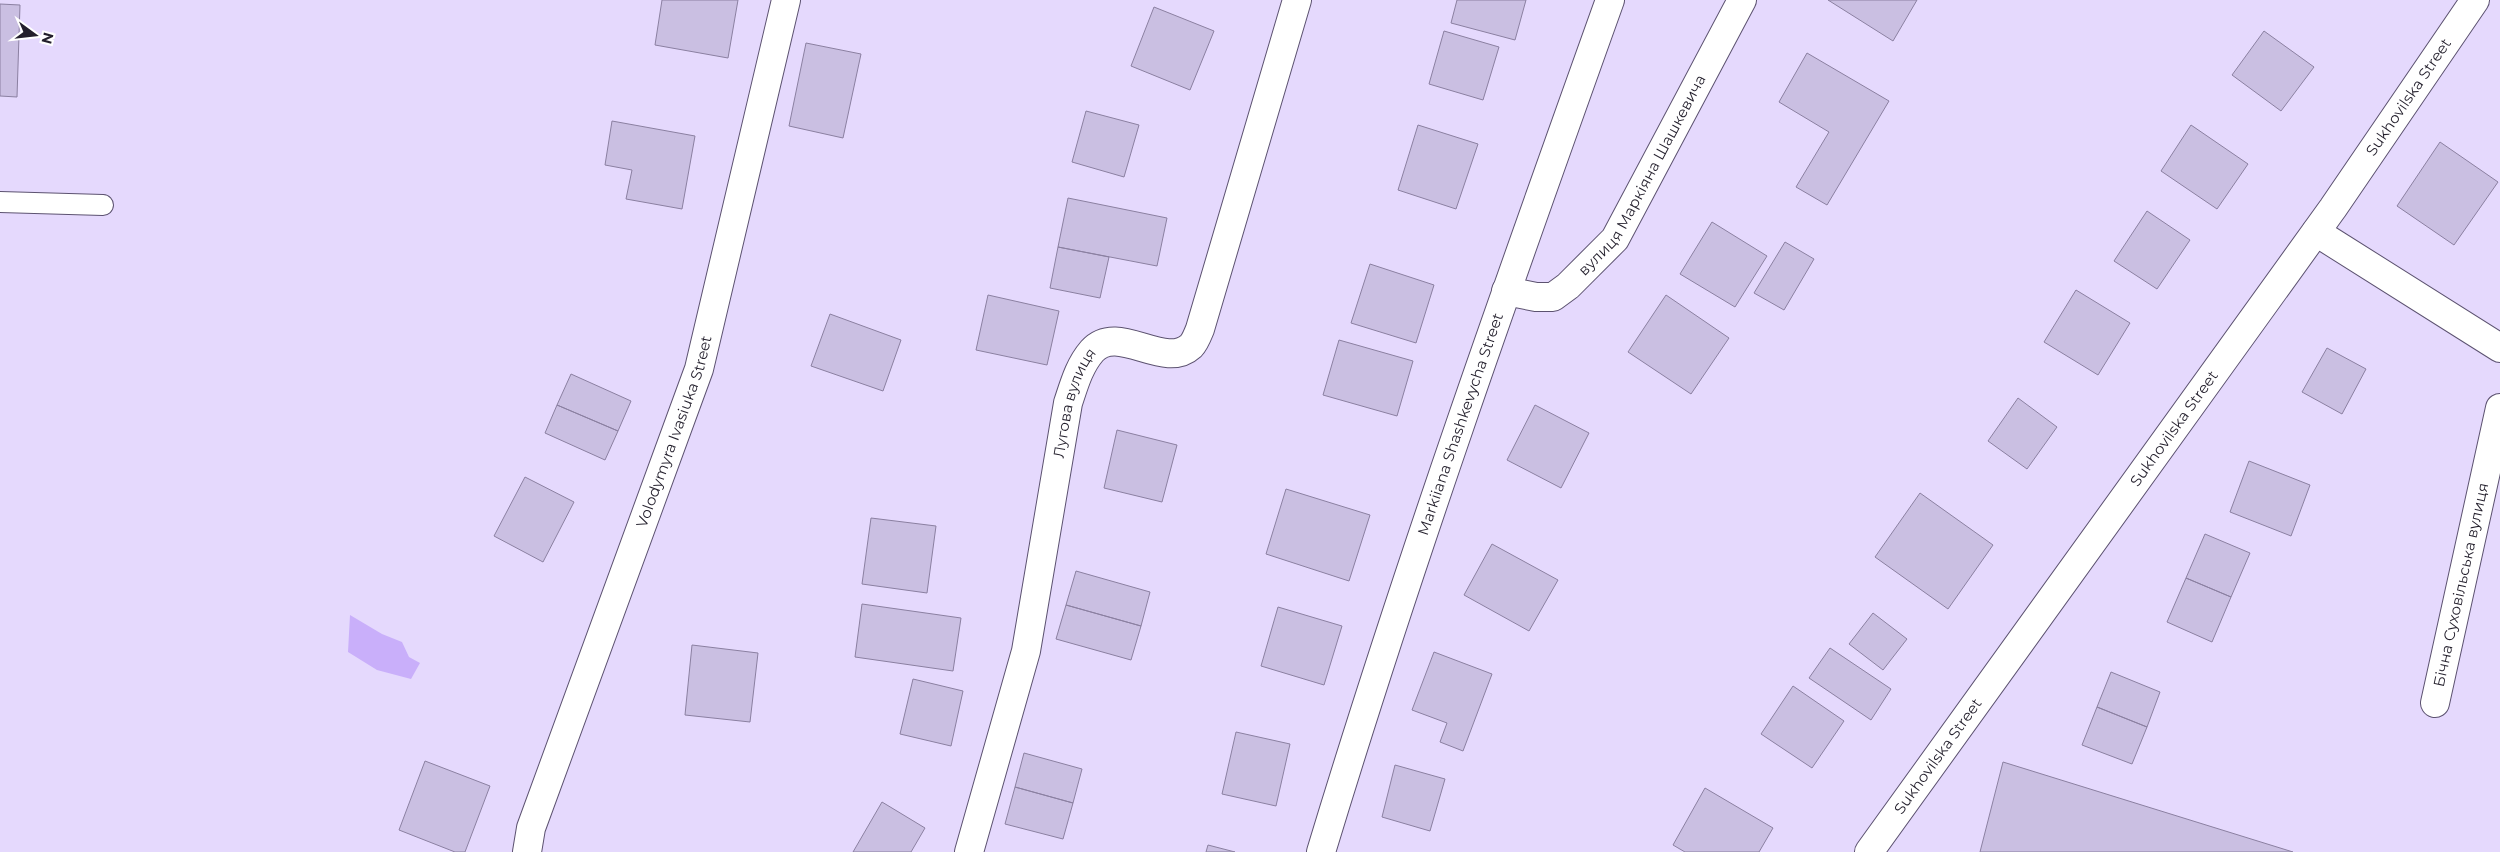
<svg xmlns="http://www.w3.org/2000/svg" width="2500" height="852" font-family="Montserrat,sans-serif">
	<rect width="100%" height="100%" fill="#e5d9fd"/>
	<path fill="#c9affa" d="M350 615 382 634 402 642 409 657 420 663 411 679 377 670 348 652Z"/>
	<path fill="#cabfe2" stroke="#8b80a1" d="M662 0H738L728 58 655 45Z
		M1457 0H1526L1515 40 1451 23Z
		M1828 0H1917L1893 41Z
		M0 4 20 5 17 97 0 96Z
		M1154 7 1214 31 1190 90 1131 66Z
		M1444 31 1499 47 1483 100 1429 84Z
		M2264 31 2314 67 2281 111 2232 75Z
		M806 43 861 54 843 138 789 126Z
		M1807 53 1889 101 1827 205 1796 187 1829 132 1779 102Z
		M1086 111 1139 125 1124 177 1072 162Z
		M612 121 695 136 682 209 626 199 632 170 605 165Z
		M1418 125 1478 144 1456 209 1398 190Z
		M2191 125 2248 164 2217 209 2161 171Z
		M2440 142 2498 182 2454 245 2397 206Z
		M1068 198 1167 218 1157 266 1058 247Z
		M2147 211 2190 240 2157 289 2114 261Z
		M1712 222 1767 256 1735 307 1680 274Z
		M1785 242 1814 259 1784 310 1754 293Z
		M1058 247 1109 257 1100 298 1050 288Z
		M1370 264 1434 285 1416 343 1351 323Z
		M2076 290 2130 323 2098 375 2044 342Z
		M988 295 1059 311 1047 365 976 350Z
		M1666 295 1729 338 1691 394 1628 352Z
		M830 314 901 340 883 391 811 366Z
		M1339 340 1413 361 1397 416 1323 395Z
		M2327 348 2366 369 2342 414 2302 392Z
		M571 374 631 401 618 431 557 405Z
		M2018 398 2057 427 2027 469 1988 441Z
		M557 405 618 431 605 460 545 433Z
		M1535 405 1589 433 1561 488 1507 460Z
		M1117 430 1177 445 1162 502 1104 488Z
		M2249 461 2310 485 2291 536 2230 512Z
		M525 477 574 502 543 562 494 536Z
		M1286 489 1370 515 1349 581 1266 554Z
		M1920 493 1993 545 1948 609 1875 557Z
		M871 518 936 526 927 593 862 584Z
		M2205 534 2250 553 2231 597 2186 578Z
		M1492 544 1558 580 1529 631 1464 595Z
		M1076 571 1150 592 1141 626 1066 605Z
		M2186 578 2231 597 2212 642 2167 622Z
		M862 604 961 618 953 671 855 657Z
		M1066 605 1141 626 1131 660 1056 639Z
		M1278 607 1342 626 1324 685 1261 666Z
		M1873 613 1907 639 1883 670 1849 644Z
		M692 645 758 653 750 722 685 715Z
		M1830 648 1891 689 1871 720 1809 678Z
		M1434 652 1492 674 1463 751 1440 742 1447 723 1412 710Z
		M2111 672 2160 692 2147 727 2097 707Z
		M913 679 963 691 951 746 900 734Z
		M1793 686 1844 721 1812 768 1761 734Z
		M2097 707 2147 727 2132 764 2082 745Z
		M1236 732 1290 744 1276 806 1222 794Z
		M1024 753 1082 769 1073 803 1015 787Z
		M425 761 490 786 465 852H455L399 830Z
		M2003 762 2293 852H1980Z
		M1395 765 1445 779 1430 831 1382 817Z
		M1015 787 1073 803 1063 839 1005 824Z
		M1705 788 1773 828 1759 852H1685L1673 845Z
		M882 802 925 828 911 852H853Z
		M1208 845 1235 852H1206Z"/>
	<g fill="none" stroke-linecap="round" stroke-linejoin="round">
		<g stroke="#5c5270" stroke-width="22">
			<path id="lane" d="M0 202 103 205"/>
		</g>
		<g stroke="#5c5270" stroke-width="30">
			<g id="street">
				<path d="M2316 232 2500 348"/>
				<path id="s1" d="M1506 291 1536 297H1553L1568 286 1615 239 1742 0"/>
				<path id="s2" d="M2435 703 2500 408"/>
				<path id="s3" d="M527 852 531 828 699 369 786 0"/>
				<path id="s4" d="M969 852 1026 651 1068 403C1074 385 1079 366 1092 351 1118 322 1164 371 1191 346 1195 342 1198 334 1200 329L1297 0"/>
				<path id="s5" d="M1321 852C1408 565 1509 282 1610 0"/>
			</g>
		</g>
		<g stroke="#5c5270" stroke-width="30">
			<g id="secondary">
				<path id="s6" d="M1869 852 2333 208 2475 0"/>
			</g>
		</g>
		<use href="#lane" stroke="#fff" stroke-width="20"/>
		<use href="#street" stroke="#fff" stroke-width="28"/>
		<use href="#secondary" stroke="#fff" stroke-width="28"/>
	</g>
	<g text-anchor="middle" stroke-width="5" stroke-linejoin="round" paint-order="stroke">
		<g font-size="15" fill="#231f2c" stroke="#fff">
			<text dy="5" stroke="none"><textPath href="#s6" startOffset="928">Sukhovilska Street</textPath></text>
			<text dy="5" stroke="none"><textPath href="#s1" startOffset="201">вулиця Маркіяна Шашкевича</textPath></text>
			<text dy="5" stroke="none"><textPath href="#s4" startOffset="462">Лугова вулиця</textPath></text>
			<text dy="5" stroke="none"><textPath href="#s5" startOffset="450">Markiiana Shashkevycha Street</textPath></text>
			<text dy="5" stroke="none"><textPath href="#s6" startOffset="522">Sukhovilska Street</textPath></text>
			<text dy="5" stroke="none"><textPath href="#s3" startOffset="446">Volodymyra Ivasiuka Street</textPath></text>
			<text dy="5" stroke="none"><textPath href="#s2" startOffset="121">Бічна Суховільська вулиця</textPath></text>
			<text dy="5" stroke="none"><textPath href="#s6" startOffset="118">Sukhovilska Street</textPath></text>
		</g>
	</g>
	<g transform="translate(35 35) rotate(105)" stroke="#ffffff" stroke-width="4" paint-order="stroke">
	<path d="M0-4L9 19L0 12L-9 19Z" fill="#231f2c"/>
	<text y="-8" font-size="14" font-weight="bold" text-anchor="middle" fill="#231f2c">N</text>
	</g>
</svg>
